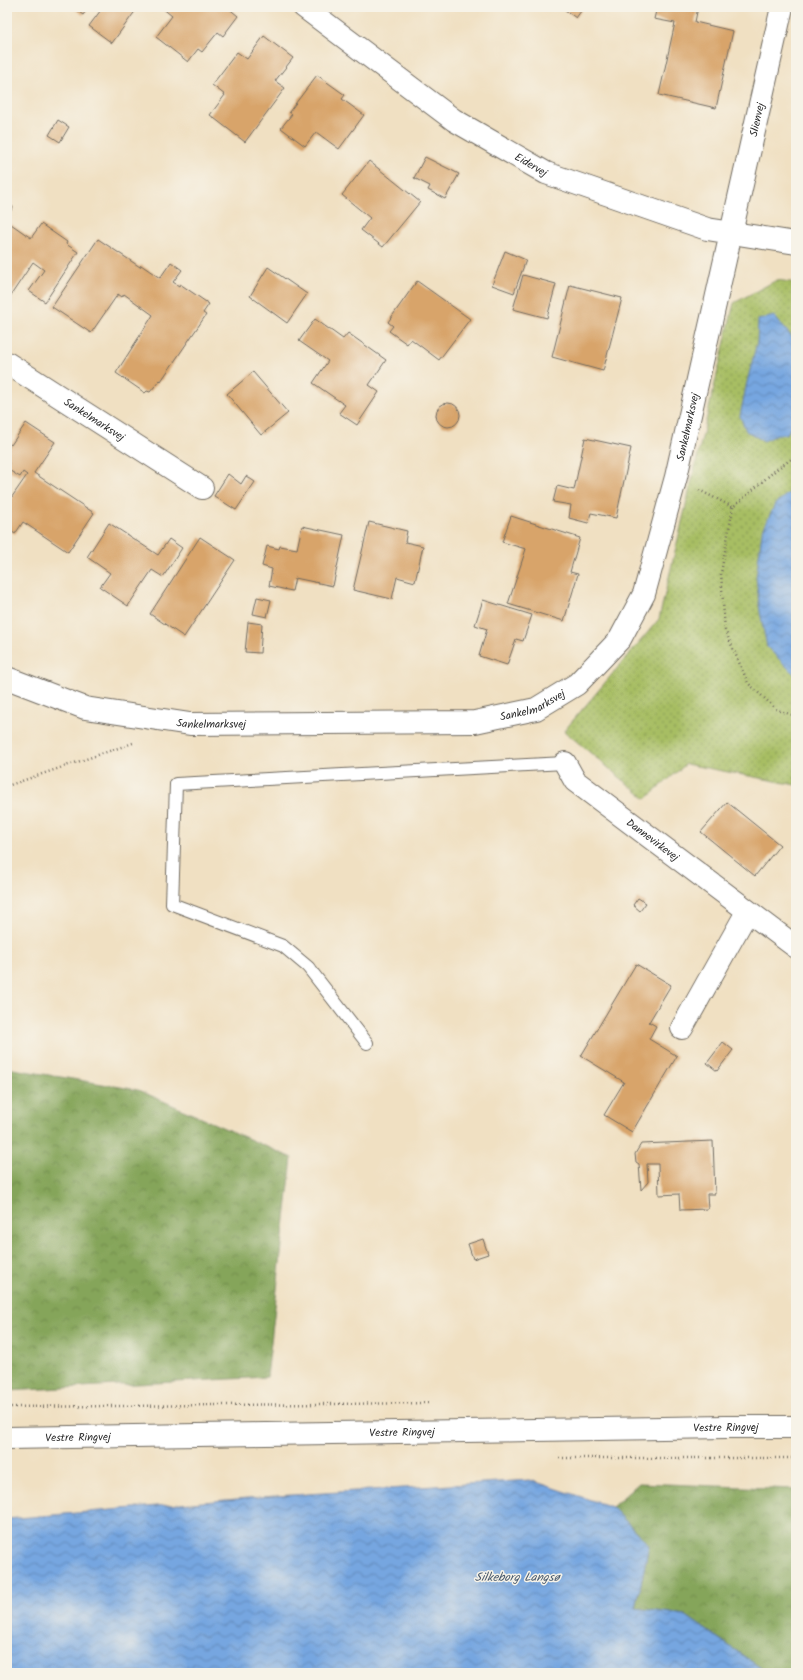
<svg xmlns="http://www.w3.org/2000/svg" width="803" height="1680" font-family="Kalam,sans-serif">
	<defs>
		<pattern id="green-dots" width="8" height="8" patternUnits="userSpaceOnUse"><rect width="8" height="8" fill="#a7be64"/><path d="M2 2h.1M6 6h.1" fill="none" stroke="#889b53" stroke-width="1.8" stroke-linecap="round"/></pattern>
		<pattern id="forest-crowns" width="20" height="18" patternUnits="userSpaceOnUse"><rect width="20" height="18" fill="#85a55a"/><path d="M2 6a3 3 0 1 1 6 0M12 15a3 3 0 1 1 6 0" fill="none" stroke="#6d874b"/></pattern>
		<pattern id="water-waves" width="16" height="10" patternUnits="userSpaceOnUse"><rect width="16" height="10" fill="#76a6e0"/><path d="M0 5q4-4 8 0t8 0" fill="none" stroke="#6187b6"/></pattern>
	</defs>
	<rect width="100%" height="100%" fill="#f7f3e8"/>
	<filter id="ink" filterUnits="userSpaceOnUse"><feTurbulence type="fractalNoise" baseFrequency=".025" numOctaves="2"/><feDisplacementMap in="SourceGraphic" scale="8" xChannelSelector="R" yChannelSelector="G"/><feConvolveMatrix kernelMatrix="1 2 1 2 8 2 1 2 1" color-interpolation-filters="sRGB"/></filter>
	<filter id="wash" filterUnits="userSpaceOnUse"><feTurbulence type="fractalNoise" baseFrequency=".012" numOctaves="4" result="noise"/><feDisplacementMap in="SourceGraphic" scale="16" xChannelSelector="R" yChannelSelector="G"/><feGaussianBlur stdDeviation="0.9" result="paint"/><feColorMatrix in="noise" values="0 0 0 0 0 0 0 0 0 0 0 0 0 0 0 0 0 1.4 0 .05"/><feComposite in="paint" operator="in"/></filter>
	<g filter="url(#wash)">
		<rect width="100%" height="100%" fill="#f0e0c2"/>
		<path fill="url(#green-dots)" stroke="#697448" d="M777 280 796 283V785L686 764 646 799 564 731 659 619 734 303Z"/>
		<path fill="url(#forest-crowns)" stroke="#586842" d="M7 1068 138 1090 292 1158 267 1377 7 1391Z
			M639 1483 796 1489V1673H768L685 1615 636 1608 649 1545 612 1507Z"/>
		<path fill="url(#water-waves)" stroke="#506886" d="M774 316 791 336 796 346V418L787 434 777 435 764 441 746 431 740 416 747 382 757 342 758 320Z
			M796 487V676L767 647 760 612 756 577 762 532 775 504Z
			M530 1480 612 1507 649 1545 636 1608 685 1615 768 1673H7V1519L260 1497Z"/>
		<g id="blocks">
			<path fill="#d8a46b" d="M72 7H89L83 15Z
				M97 7H132L136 10 112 43 89 26 101 10Z
				M161 7H227L238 16 223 36 218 32 202 52 198 49 188 62 156 37 172 16Z
				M561 7H584L576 18Z
				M657 7H698L695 22 733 31 716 108 659 95 675 23 654 19Z
				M264 36 293 58 275 81 285 88 245 142 210 115 225 95 212 85 237 52 247 59Z
				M317 75 345 95 342 99 364 115 339 149 316 132 305 146 281 128 292 114 289 112Z
				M58 120 69 127 60 142 49 135Z
				M425 157 459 174 445 199 428 190 430 186 414 178Z
				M369 161 420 202 383 247 361 230 370 218 342 195Z
				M7 203 13 207 7 217Z
				M11 224 31 238 41 224 67 242 66 244 78 252 45 302 29 291 44 270 33 262 9 298 7 297V230Z
				M98 239 140 267 141 265 160 278 171 262 182 270 173 282 179 286 180 284 209 304 203 313 206 315 161 381 160 380 150 392 147 391 145 393 116 373 153 315 124 294 122 297 118 294 91 333 52 307Z
				M505 251 526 260 514 293 492 285Z
				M268 267 307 294 287 323 250 296Z
				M523 275 556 284 547 318 513 309Z
				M417 281 470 319 439 360 411 339 407 344 389 331 393 326 388 322Z
				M570 285 622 298 603 371 552 357Z
				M315 319 343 339 348 333 386 360 369 385 379 392 357 425 339 413 345 405 313 383 328 361 299 341Z
				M253 372 288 413 261 435 227 394Z
				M436 415a12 12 0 1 1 24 0a12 12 0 1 1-24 0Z
				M26 423 55 442 34 473 94 513 68 552 23 522 15 534 7 528V504L27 475 23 472 20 477 7 469 9 463 7 462V442L11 445Z
				M585 438 631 448 616 518 591 513 588 523 569 518 571 505 553 502 557 486 574 490Z
				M228 474 241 484 246 476 255 482 236 510 214 496Z
				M511 516 580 538 570 572 578 574 564 621 508 604 526 549 502 542Z
				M369 522 407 531 405 542 423 546 415 582 397 577 392 599 353 590Z
				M109 523 158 555 169 539 182 548 163 577 152 570 128 606 100 587 110 573 87 557Z
				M302 526 344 535 333 586 295 578 292 591 269 586 272 569 262 566 267 546 279 549 280 546 297 549Z
				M200 537 235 560 184 637 150 614Z
				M257 597 271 600 267 617 253 614Z
				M483 600 532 615 523 641 516 639 507 665 479 656 487 629 475 625Z
				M248 622 262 624 260 653 245 652Z
				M727 802 780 845 755 876 701 832Z
				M638 898 646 903 640 911 633 905Z
				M636 964 671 985 649 1022 656 1026 649 1039 677 1056 632 1132 604 1115 624 1082 581 1056Z
				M723 1042 733 1050 717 1071 707 1063Z
				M713 1141 715 1194H707L708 1209 680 1210 679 1194 659 1195 658 1164H647L648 1182 641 1190 639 1164 636 1162 635 1154 641 1144Z
				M483 1239 488 1254 473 1259 468 1244Z"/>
		</g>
	</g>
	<g filter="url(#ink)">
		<use href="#blocks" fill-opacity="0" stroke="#706a60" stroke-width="1"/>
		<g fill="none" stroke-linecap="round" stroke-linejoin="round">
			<g stroke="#706a60" stroke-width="14">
				<path id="service" d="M367 1043 308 967 283 946 172 904 176 784 565 763"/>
			</g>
			<g stroke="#706a60" stroke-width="24">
				<g id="minor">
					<path id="s1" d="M7 363 202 488"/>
					<path id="s2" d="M7 678 85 708 190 724 475 722 536 709 577 684 620 639 644 594 676 477 782 7"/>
					<path id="s3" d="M565 763 575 781 796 947"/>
					<path d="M682 1028 747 912"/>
				</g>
			</g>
			<g stroke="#706a60" stroke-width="24">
				<g id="tertiary">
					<path id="s4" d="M304 7 454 120 546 173 707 229 796 243"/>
				</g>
			</g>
			<g stroke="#706a60" stroke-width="24">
				<g id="secondary">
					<path id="s5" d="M7 1438 726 1427H796"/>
				</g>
			</g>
			<path stroke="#706a60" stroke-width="2.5" stroke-dasharray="1 3" stroke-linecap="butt" d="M699 490 733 507 777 469 796 456
				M733 507 721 573 725 630 748 683 777 710 796 716
				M7 786 133 743
				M7 1407 430 1403
				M559 1458H796"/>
			<use href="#service" stroke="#fff" stroke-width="12"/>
			<use href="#minor" stroke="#fff" stroke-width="22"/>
			<use href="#tertiary" stroke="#fff" stroke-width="22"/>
			<use href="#secondary" stroke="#fff" stroke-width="22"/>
		</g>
	</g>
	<g text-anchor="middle" stroke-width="3" stroke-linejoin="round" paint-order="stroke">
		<g font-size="11" fill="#2b2b2b" stroke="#f7f3e8">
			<text dy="4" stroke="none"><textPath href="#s2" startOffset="1186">Slienvej</textPath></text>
			<text dy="4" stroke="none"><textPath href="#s4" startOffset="277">Eidervej</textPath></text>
			<text dy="4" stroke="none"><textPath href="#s1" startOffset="104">Sankelmarksvej</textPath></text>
			<text dy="4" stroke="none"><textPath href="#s2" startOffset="871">Sankelmarksvej</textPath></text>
			<text dy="4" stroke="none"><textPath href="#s2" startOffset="535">Sankelmarksvej</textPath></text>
			<text dy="4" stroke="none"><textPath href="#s2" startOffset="211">Sankelmarksvej</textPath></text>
			<text dy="4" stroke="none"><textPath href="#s3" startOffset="118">Dannevirkevej</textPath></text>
			<text dy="4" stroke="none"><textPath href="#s5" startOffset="719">Vestre Ringvej</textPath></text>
			<text dy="4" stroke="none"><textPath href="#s5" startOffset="395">Vestre Ringvej</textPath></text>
			<text dy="4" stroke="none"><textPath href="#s5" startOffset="71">Vestre Ringvej</textPath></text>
		</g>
		<g font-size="12" font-style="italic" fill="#45566a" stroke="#f7f3e8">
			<text x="517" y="1581">Silkeborg Langsø</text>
		</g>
	</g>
	<rect width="803" height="1680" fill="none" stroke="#f7f3e8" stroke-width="24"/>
</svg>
